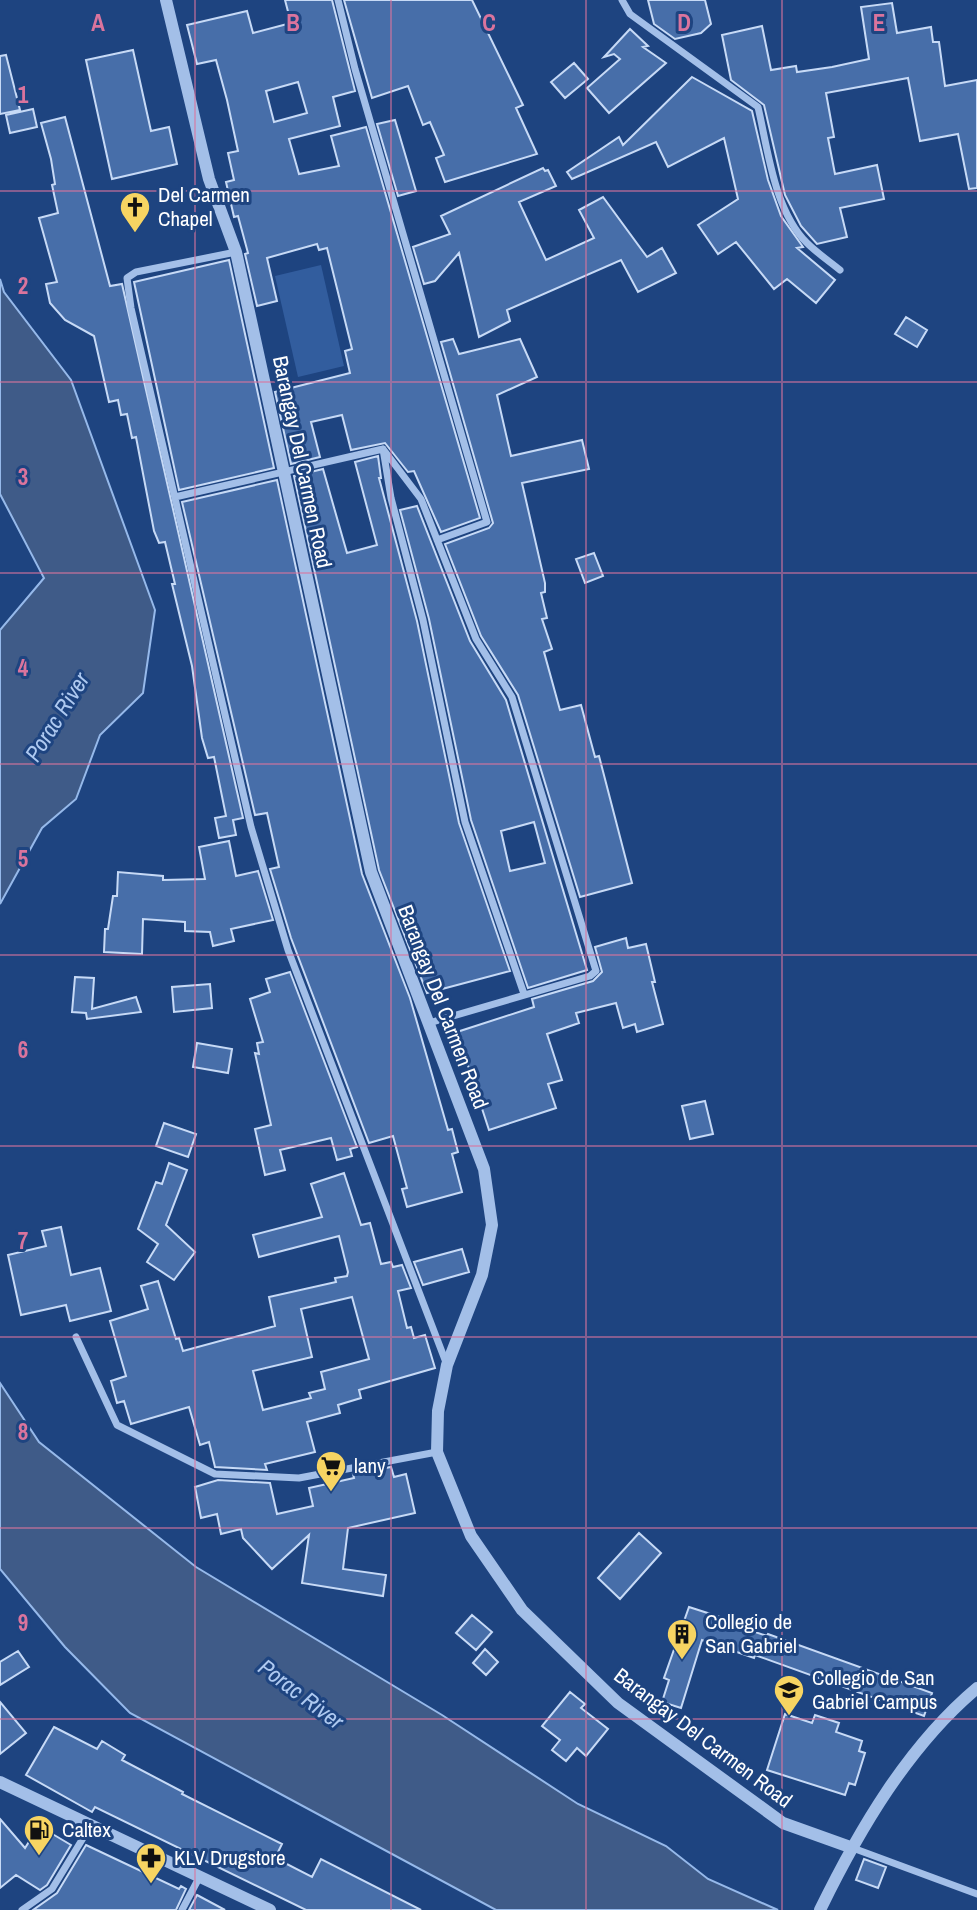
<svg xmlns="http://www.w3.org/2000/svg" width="977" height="1910" font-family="'Archivo Narrow',sans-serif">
	<rect width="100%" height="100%" fill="#1e4480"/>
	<path fill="#325d9e" d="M321 265 344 366 298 377 275 276Z"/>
	<path fill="#3f5b88" stroke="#96b9ea" stroke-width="2" d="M0 279 4 292 71 380 155 610 143 693 100 735 76 799 42 828 0 904V630L44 578 0 494Z
		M0 1383 39 1442 196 1567 442 1715 578 1804 666 1846 708 1879 778 1910H496L130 1713 65 1647 0 1569Z"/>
	<path fill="#476ea9" stroke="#c7daf6" stroke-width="2" fill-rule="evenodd" d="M285 0H332L355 91 333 97 340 126 289 139 299 174 339 166 331 136 366 127 480 518 441 532 414 471 408 472 385 443 351 450 342 415 311 422 320 457 291 464 275 392 350 373 345 351 352 349 327 248 319 250 317 244 267 258 277 301 257 306 245 254 248 253 238 216 234 217 226 182 234 180 228 153 238 151 227 100 216 60 197 64 187 25 247 11 253 33 291 23ZM298 82 307 113 274 122 266 91Z
		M344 0H472L523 105 516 108 537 154 445 182 436 158 444 155 430 122 423 125 408 86 372 98Z
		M648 0H705L711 24 701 33 675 39 654 24Z
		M892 3 897 33 931 27 933 42H939L945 86 977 80V188L969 189 958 134 920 141 908 78 826 93 834 137 828 138 835 174 877 165 884 199 840 208 847 237 817 244 801 226 785 195 764 105 731 80 722 35 762 26 771 70 796 66 797 72 832 67 869 59 861 7Z
		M630 29 648 46 643 47 666 63 609 113 587 88 620 59 614 54 604 57Z
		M133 50 151 131 169 127 177 164 112 179 86 60Z
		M6 55 20 110 0 114V56Z
		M574 63 588 79 565 98 551 82Z
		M692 77 752 111 768 180 781 216 803 247 797 248 835 280 816 303 787 279 774 289 736 242 718 254 698 225 738 199 724 138 668 167 656 142 572 179 567 172 619 137 623 145Z
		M33 109 37 127 10 133 6 115Z
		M65 117 110 286 122 284 243 818 233 820 236 835 219 838 215 818 226 816 214 757 208 758 202 738 192 666 172 584H175L165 542 159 543 154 531 136 437 132 438 127 414 121 415 118 400 109 402 94 336 65 320 50 303 46 284 57 282 39 218 58 213 52 185 55 184 51 159 41 123Z
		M395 120 416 191 398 196 377 124Z
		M543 168 545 171 548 170 556 186 519 202 546 260 594 238 579 210 603 197 647 257 662 248 676 273 638 292 621 260 507 310 510 321 479 337 459 253 435 281 424 284 413 247 450 234 441 216Z
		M229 260 274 468 179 490 134 282Z
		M906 317 927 330 917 347 895 334Z
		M453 339 459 354 520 339 537 377 497 395 511 456 582 440 589 469 522 483 545 583V592L541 593 547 618 542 619 552 649 544 652 560 710 581 705 595 757 599 756 632 883 580 897 518 695 481 636 445 544 489 528 493 523 441 342Z
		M378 456 381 478H379L417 621 459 823 510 971 427 993 379 870 294 476 323 469 347 553 377 545 355 462Z
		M277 480 362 874 410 998 448 1130 452 1129 458 1152 452 1154 462 1192 407 1207 402 1189 407 1188 393 1136 369 1143 291 938 270 869 279 867 267 813 255 815 182 502Z
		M417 506 470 641 506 700 587 970 528 988 471 820 429 619 400 510ZM534 822 545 863 510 871 501 831Z
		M594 553 603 576 585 583 576 559Z
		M229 841 236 876 258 871 273 920 231 929 234 941 213 946 210 932 185 931V922L143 919 142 954 104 952 105 929H108L113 896H117L118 872 163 876V880L205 879 199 847Z
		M626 938 628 948 646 944 655 982H652L663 1024 637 1032 635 1024 623 1028 616 1003 576 1013 579 1023 547 1034 562 1080 548 1084 556 1108 489 1130 457 1032 534 1007 532 999 593 981 602 972 595 947Z
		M290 972 357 1147 350 1149 352 1156 337 1160 331 1138 280 1150 285 1170 265 1175 255 1129 271 1125 255 1053 259 1054 257 1043 263 1042 250 999 270 992 266 979Z
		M75 977 94 978 92 1009 136 997 141 1012 87 1019 86 1013 72 1012Z
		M210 984 212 1008 174 1012 172 987Z
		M197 1043 232 1049 228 1073 193 1067Z
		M705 1101 713 1134 690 1139 682 1106Z
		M164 1123 196 1134 188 1157 156 1146Z
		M169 1163 187 1170 166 1225 195 1252 174 1280 147 1262 158 1244 138 1229 156 1182 162 1184Z
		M344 1173 361 1225 370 1223 381 1264 391 1262 393 1267 402 1265 411 1288 398 1291 407 1328 411 1327 414 1338 425 1335 435 1368 359 1390 361 1398 338 1405 340 1413 307 1422 315 1452 265 1464 267 1470 215 1467 209 1442 200 1445 189 1407 131 1424 124 1401 117 1403 111 1381 126 1376 110 1321 148 1309 141 1286 158 1281 176 1339 179 1338 183 1351 275 1326 269 1297 336 1282 335 1278 347 1276 348 1272 339 1236 259 1257 253 1235 322 1217 311 1184ZM352 1297 369 1359 321 1372 325 1389 309 1393 311 1398 263 1410 253 1371 312 1357 301 1309Z
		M61 1227 71 1275 100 1268 111 1311 70 1321 66 1305 21 1315 8 1255 46 1246 42 1231Z
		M462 1249 469 1272 423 1285 414 1262Z
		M391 1467 394 1477 406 1474 415 1513 348 1528 343 1569 386 1575 383 1596 302 1583 309 1535 272 1569 243 1538 241 1529 221 1534 217 1514 201 1518 195 1487 218 1480 270 1483 277 1514 313 1506 309 1488 354 1478 353 1474Z
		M639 1533 661 1553 620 1599 598 1578Z
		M689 1607 723 1618 722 1621 767 1636 768 1634 932 1693 924 1716 755 1655 754 1658 702 1640 681 1708 662 1702 669 1680 664 1678Z
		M472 1615 492 1632 476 1650 456 1633Z
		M485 1649 498 1662 486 1675 473 1663Z
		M18 1651 29 1667 0 1685V1662Z
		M570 1692 585 1704 581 1708 608 1729 586 1756 577 1748 566 1761 552 1750 560 1740 542 1726Z
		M0 1702 26 1733 0 1754Z
		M785 1714 812 1723 815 1715 839 1723 836 1732 862 1741 859 1751 865 1753 855 1785 849 1783 845 1795 767 1770Z
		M54 1727 97 1749 102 1741 125 1755 122 1760 183 1792 182 1794 282 1844 275 1858 312 1877 321 1859 421 1910H306L95 1807 92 1812 26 1775Z
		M0 1819 25 1848 39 1826 71 1845 47 1885 40 1890 16 1875 0 1888Z
		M86 1845 179 1889 181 1886 186 1889 176 1910H33L57 1893Z
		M864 1859 886 1867 878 1888 856 1880Z
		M197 1895 225 1910H189Z"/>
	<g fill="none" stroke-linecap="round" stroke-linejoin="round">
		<path stroke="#a3bfe8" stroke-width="7" d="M338 0 355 69 487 522 437 540
			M622 0 630 14 758 107C768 150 774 210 807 243 817 253 829 261 840 270
			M236 252 136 272 127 278 131 308 251 827 288 950 447 1365
			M383 449 421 499 476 639 512 697 596 971 590 976 429 1023
			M383 449 391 498 423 620 465 822 524 994
			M175 497 383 449
			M76 1337 117 1425 215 1474 299 1478 437 1452
			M850 1847 977 1894
			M22 1910 52 1889 91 1825
			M182 1910 200 1876"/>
		<path stroke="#a3bfe8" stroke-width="12" d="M166 0 209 179 236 252 371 872 484 1169 492 1225 482 1275 447 1365 438 1411 437 1452 471 1536 522 1610 618 1703 783 1823 850 1847
			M0 1782 270 1910
			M820 1910C859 1830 908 1746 977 1688"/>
	</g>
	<path fill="none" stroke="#da749d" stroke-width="2" stroke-opacity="0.55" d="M195 0V1910M391 0V1910M586 0V1910M782 0V1910M0 191H977M0 382H977M0 573H977M0 764H977M0 955H977M0 1146H977M0 1337H977M0 1528H977M0 1719H977"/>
	<defs>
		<g id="church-pin" transform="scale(1.575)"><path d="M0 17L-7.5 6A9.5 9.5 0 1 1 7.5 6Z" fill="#f7d462" stroke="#1e4480"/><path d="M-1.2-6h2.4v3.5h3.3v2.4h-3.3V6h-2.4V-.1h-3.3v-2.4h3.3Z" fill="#111"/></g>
		<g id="supermarket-pin" transform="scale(1.575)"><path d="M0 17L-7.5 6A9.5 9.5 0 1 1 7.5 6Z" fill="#f7d462" stroke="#1e4480"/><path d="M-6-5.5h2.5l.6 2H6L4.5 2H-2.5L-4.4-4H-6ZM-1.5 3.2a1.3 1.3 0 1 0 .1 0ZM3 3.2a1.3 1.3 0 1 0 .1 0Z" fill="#111"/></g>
		<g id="building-pin" transform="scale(1.575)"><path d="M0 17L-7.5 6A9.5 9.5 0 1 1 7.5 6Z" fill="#f7d462" stroke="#1e4480"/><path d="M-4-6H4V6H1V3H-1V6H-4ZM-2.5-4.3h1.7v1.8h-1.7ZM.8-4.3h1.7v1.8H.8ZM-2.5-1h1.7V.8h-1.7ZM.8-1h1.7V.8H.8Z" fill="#111"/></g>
		<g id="university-pin" transform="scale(1.575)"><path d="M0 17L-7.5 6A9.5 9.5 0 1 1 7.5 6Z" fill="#f7d462" stroke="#1e4480"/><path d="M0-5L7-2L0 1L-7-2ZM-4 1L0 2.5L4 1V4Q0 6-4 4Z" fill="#111"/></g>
		<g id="fuel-pin" transform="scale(1.575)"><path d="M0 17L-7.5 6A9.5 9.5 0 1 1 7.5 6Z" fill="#f7d462" stroke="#1e4480"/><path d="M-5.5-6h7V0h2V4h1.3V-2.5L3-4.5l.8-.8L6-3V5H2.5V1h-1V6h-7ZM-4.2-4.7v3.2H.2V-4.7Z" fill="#111"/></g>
		<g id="pharmacy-pin" transform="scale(1.575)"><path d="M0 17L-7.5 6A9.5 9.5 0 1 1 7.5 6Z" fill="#f7d462" stroke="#1e4480"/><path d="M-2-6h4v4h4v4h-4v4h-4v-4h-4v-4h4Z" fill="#111"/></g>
	</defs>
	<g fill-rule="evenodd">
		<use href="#church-pin" x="135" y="207"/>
		<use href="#supermarket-pin" x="331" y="1466"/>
		<use href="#building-pin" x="682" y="1634"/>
		<use href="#university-pin" x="789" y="1690"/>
		<use href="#fuel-pin" x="39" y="1830"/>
		<use href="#pharmacy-pin" x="151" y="1858"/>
	</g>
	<g text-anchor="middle" stroke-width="6" stroke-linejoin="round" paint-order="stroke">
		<g font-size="21" fill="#fff" stroke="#1e4480" text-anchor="start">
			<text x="158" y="202">Del Carmen<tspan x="158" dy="24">Chapel</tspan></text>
			<text x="354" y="1473">lany</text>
			<text x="705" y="1629">Collegio de<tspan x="705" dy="24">San Gabriel</tspan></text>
			<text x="812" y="1685">Collegio de San<tspan x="812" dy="24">Gabriel Campus</tspan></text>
			<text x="62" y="1837">Caltex</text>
			<text x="174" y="1865">KLV Drugstore</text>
		</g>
		<g font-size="21" fill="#fff" stroke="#1e4480">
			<text transform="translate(302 462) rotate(78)" y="7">Barangay Del Carmen Road</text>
			<text transform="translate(443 1007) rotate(69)" y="7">Barangay Del Carmen Road</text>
			<text transform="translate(703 1738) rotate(37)" y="7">Barangay Del Carmen Road</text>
		</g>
		<g font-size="23" font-style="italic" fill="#aec9f0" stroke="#1e4480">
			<text transform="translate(57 717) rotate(-58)" y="8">Porac River</text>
			<text transform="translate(301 1694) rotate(37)" y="8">Porac River</text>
		</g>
	</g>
	<g font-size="23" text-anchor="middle" font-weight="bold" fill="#da749d" stroke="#1e4480" stroke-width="6" stroke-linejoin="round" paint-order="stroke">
		<text x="98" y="31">A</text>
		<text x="293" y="31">B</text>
		<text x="489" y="31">C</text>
		<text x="684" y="31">D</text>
		<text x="879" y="31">E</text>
		<text x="23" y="103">1</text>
		<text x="23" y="294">2</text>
		<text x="23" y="485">3</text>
		<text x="23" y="676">4</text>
		<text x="23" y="867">5</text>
		<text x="23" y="1058">6</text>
		<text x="23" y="1249">7</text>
		<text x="23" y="1440">8</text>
		<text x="23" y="1631">9</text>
	</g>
</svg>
